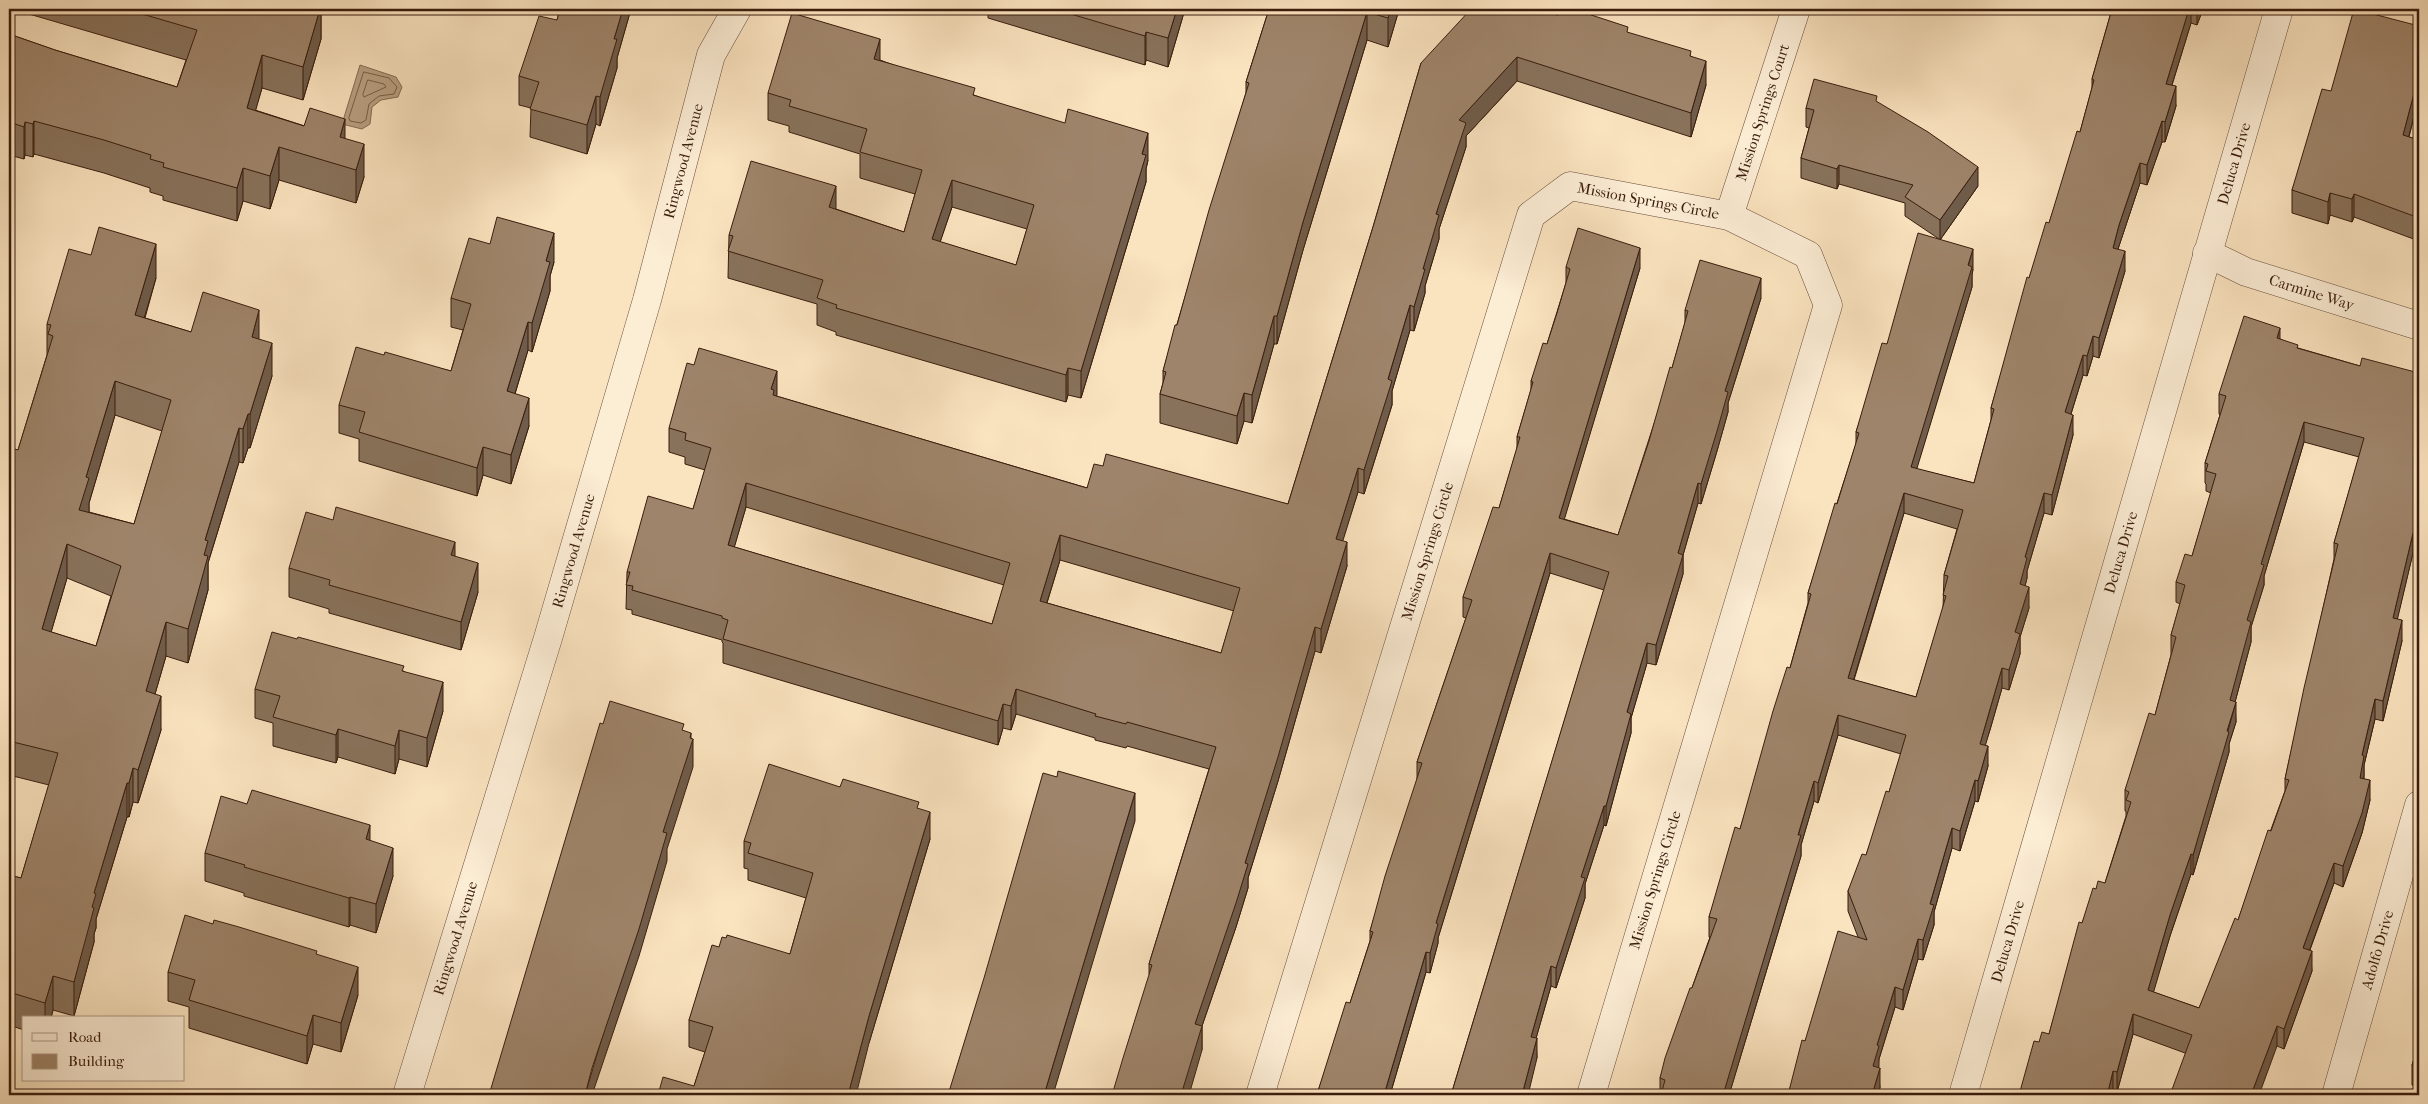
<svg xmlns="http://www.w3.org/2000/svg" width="2428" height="1104" font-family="'IM FELL French Canon',serif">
	<rect width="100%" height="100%" fill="#fae3bf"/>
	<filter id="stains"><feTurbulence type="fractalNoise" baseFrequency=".004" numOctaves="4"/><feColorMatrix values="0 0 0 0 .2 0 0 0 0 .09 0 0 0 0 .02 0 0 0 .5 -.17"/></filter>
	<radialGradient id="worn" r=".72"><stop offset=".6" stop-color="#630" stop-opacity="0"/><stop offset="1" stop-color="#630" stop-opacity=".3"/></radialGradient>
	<path fill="#b9a082" stroke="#866c53" d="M360 65 396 77 402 87 398 97 381 100 372 107 370 124 362 129 342 124Z"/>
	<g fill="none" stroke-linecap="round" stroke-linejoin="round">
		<path stroke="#7a5e48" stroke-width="1" d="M364 72 389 78 397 87 394 94 379 96 369 104 366 120 361 123 350 121 349 118Z
			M368 80 384 84 386 87 364 97 363 95Z"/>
		<g stroke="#6a4e3a" stroke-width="29">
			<g id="minor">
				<path id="s1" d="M1729 216 1796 9"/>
				<path id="s2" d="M2207 253 2246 272 2419 326"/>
				<path id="s3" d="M1260 1095 1531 215 1570 186 1729 216 1808 255 1828 305 1591 1095"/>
				<path id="s4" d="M1963 1095 2279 9"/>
				<path id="s5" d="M2336 1095 2419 805"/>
			</g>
		</g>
		<g stroke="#6a4e3a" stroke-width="29">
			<g id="tertiary">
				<path id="s6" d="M407 1095 548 638 647 300 711 55 737 9"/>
			</g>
		</g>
		<use href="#minor" stroke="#fcedd5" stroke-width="28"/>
		<use href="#tertiary" stroke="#fcedd5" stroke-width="28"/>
	</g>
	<path fill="#88725b" stroke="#3a1d0d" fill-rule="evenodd" d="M12 9H321V39L303 100 262 88 255 110 345 139 364 177 356 203 279 180 270 209 243 201 237 221 163 200V196L150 192V188L104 173 34 154 33 157 25 155 24 159 9 155V34L55 50 177 87 186 60Z
		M560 9H631L617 58V68L607 102 600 126 596 124 587 154 530 137 531 108 519 105V76L557 20Z
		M645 9H653L652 11Z
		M988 9H1185L1168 67 1146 60 1145 65 988 18Z
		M1269 9H1398V13L1388 47 1367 40 1303 250 1277 344H1274L1252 423 1244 421 1237 444 1160 423V394L1163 383V371L1246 93V82Z
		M2112 9H2203L2197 25 2191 23 2172 85 2176 106 2165 142H2162L2147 185 2140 183 2118 249 2125 271 2099 358 2093 356 2087 376 2083 375 2071 414 2073 435 2052 515 2044 513 2027 571V578L2025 586 2029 608 2020 637V654L2009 690 2002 688 1990 730 1985 745 1988 766 1978 802 1975 801 1960 851 1952 848 1934 912V925L1923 960 1918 959 1903 1010 1895 1007 1879 1059 1878 1067 1880 1088 1789 1091 1805 1041 1858 937 1848 911V891L1866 855 1889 792 1901 754 1838 735 1818 803 1814 801 1801 845V856L1729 1095H1660V1078L1710 937H1709V917L1740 829 1790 668 1808 603V593L1856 444V432L1887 344 1939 239 1905 216V203L1839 184 1837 189 1801 178V158L1809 128 1806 127V108L1877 102 1978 186 1940 240 1973 269 1972 275V287L1916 469 1974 483 1991 420V408L2029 278 2049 223 2080 132 2092 88V79ZM1904 513 1957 529 1944 575 1943 609 1916 697 1854 680Z
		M2419 26V105H2417L2409 137 2419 140V241L2354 217 2352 222 2330 215 2328 224 2292 213V190L2331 91Z
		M1628 33 1691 56 1706 85 1691 137 1517 81 1466 136V147L1439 229V239L1425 286V293L1414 331 1410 330 1392 391V405L1364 494 1358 492 1342 541 1347 566 1321 653 1315 651 1278 781 1248 878V888L1236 927 1202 1026V1050L1149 974V964L1209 769 1127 746 1126 748 1095 740V738L1016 714 1011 730 1003 728 998 745 723 663V643L722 642V640L632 614V610L626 609 627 572 693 509 705 470 685 464V457L669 452V428L777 395 776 396 1087 488 1103 466 1288 504 1373 227 1421 63ZM746 507 1004 585 992 624 734 547ZM1060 560 1234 611 1221 653 1047 603Z
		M880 60 1148 160 1146 169V182L1081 398 1068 395 1066 402 836 335V332L817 325V304L728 278 729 235 836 209 904 232 915 194 860 178V154L789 132V126L768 120V93ZM952 207 1027 229 1016 265 940 242Z
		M554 262 550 276V291L532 352 528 350 515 394 529 426 511 484 483 475 477 496 359 461V439L339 433V405L384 355 451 371 463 330 451 327V298Z
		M1566 267 1640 268 1564 519 1618 535 1672 368 1685 323V310L1761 298 1728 403V412L1717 451 1701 504 1698 503 1683 555V574L1656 665 1647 663 1631 718V733L1606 826 1604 825 1585 884V898L1556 988 1551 986 1536 1038 1537 1058 1451 1095 1604 590 1550 573 1438 938V943L1430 973 1426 972 1390 1095H1318V1091L1350 1003 1370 941V931L1417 780V762L1466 618 1463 617V597L1499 508 1517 449V437L1531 390V381L1547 344 1566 283Z
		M156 278 145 318 191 332 259 339 272 376 250 448H248L243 463 239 462 208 563V590L188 663 166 656 155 694 161 730 138 803 133 802 129 817H127L96 919V928L94 934V942L74 1016 53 1010 51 1018H24V1030L9 1025V875L21 878 49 785 9 775V462H10L18 450 47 355V324ZM115 415 162 431 134 524 89 512V503ZM67 578 111 596 96 646 51 632Z
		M2280 339 2298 348 2360 366 2419 373V555L2413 553 2397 619 2402 641 2383 721 2375 719 2364 765V779L2370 800 2362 833 2343 887 2334 883 2310 950 2312 971 2284 1049 2277 1046 2185 1053 2133 1034 2117 1092 2113 1091 2112 1095H2019L2039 1042 2049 1034 2082 923 2096 889 2105 883 2126 816V811H2125V790L2155 715 2171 655V635L2180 604 2176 602V582L2192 556 2211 493 2206 491V484L2205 483V463L2220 415 2219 414V394ZM2304 442 2359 457 2334 543V559L2285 779V791L2238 920 2199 1008 2153 992 2170 936 2191 874 2193 875 2229 752V744L2236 722 2235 702 2251 642V627L2264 585V576Z
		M455 557 478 592 461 650 329 613V609L289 597V568Z
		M404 671 443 711 427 767 399 759 395 774 338 757 336 763 273 746V723L255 718V689Z
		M840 787 919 809 930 839 869 1043 694 1086 705 1052 689 1047V1020L719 947 790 954 806 898 748 880V869L744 868V841Z
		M370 840 393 876 376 933 350 925 349 927 244 896V893L205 881V853Z
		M317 955 358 995 341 1052 313 1044 307 1064 189 1028V1007L168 1001V972Z
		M2419 1044V1095L2414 1086 2412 1085V1065Z"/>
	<path fill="#6f5c4a" stroke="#3a1d0d" d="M320 9H321V39L303 100V67Z
		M623 9H631L617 58V68L607 102 600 126V97L614 39Z
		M1177 9H1185L1168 67V38Z
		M1391 9H1398V13L1388 47V18Z
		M2189 9H2191V23L2166 104V84Z
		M2197 9H2203L2197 25Z
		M1367 12V40L1303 250 1277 344V316L1303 222Z
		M1146 32V60L1145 65V36Z
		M880 39V66L874 59Z
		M262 55V88L247 141V108Z
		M1517 57V81L1466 136V147L1439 229V239L1425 286V293L1414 331V307L1459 120Z
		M1706 61V85L1691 137V113Z
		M2417 82V105L2403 158V135Z
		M2176 86V106L2165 142V122Z
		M596 96V124L587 154V125Z
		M345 119V152L340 137Z
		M34 121V154L33 157V124Z
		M2162 121V142L2147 185V165Z
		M25 122V155L24 159V127Z
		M1148 133V160L1146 169V182L1081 398V371Z
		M364 144V177L356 203V170Z
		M279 147V180L270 209V176Z
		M2140 163V183L2119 246 2113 268V248L2119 225Z
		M1839 165V184L1837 189V169Z
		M1978 167V186L1940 240V220Z
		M243 168V201L237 221V188Z
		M952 180V207L932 266V239Z
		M836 186V213L829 207Z
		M2330 193V215L2328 224V202Z
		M2354 194V217L2352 222V199Z
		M554 233V262L550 276V291L532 352V323L546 261Z
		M156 244V278L135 349V315Z
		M1640 248V268L1559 537V518Z
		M1973 249V269L1972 275V287L1911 488V467Z
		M2125 251V271L2099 358V338Z
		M1761 278V298L1728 403V412L1717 451 1701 504V484L1725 391Z
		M1410 305V330L1392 391V405L1364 494V470L1388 379Z
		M259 310V344L252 337Z
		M1274 316V344L1252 423V395Z
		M528 322V350L507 420V391Z
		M2280 328V348L2277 338Z
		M2093 336V356L2087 376V356Z
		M272 343V376L250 448V414Z
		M2083 355V375L2065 433V412Z
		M1068 368V395L1066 402V375Z
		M777 371V395L774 402 771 389Z
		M115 381V415L89 503V512L79 544V510L86 477Z
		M1244 393V421L1237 444V416Z
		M529 398V426L511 484V455Z
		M248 414V448L243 463V429Z
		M2073 415V435L2052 515V495Z
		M2304 422V442L2264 576V585L2251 627V642L2230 721V700L2247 620 2261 564Z
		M239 428V462L208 563V590L188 663V629L204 555 205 540Z
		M483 447V475L477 496V468Z
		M1358 468V492L1336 563V539Z
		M746 483V507L728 569V545Z
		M1698 483V503L1683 555V574L1656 665V645L1678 553Z
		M1904 493V513L1848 698V678Z
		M2044 493V513L2027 571V578L2020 605V584L2025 557Z
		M2413 533V553L2393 638V618Z
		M1060 535V560L1040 625V601Z
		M455 542V571L451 555Z
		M1347 542V566L1321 653V629Z
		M67 544V578L42 663V629Z
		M1550 553V573L1438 938V943L1430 973V953L1436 923Z
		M478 563V592L461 650V622Z
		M2029 587V608L2020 637V654L2009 690V670L2015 632Z
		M2402 620V641L2383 721V701Z
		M166 622V656L146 725V691Z
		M1315 627V651L1278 781 1248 878V888L1236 927 1202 1026V1050L1189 1095H1181L1195 1024 1245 863Z
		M1647 643V663L1631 718V733L1606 826V806L1627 712Z
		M2002 668V688L1980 764V744Z
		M443 682V711L427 767V738Z
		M1016 689V714L1011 730V706Z
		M161 696V730L138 803V770Z
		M2375 699V719L2364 765V776L2360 798V778L2362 755Z
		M2236 702V722L2229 744V752L2193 875V855Z
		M1003 704V728L998 745V721Z
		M1838 715V735L1818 803V783Z
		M338 729V757L336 763V735Z
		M399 730V759L395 774V746Z
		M691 733V744L693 739V767L667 849V861L639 956 592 1095H585L663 832Z
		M1988 746V766L1978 802V781Z
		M133 768V802L129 817V783Z
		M1975 780V801L1960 851V831Z
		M2370 780V800L2362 833 2343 887V866Z
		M1814 781V801L1801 845V856L1729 1095H1723Z
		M127 783V817L96 919V928L94 934V942L74 1016V982L92 907 94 893Z
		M1135 793V821L1053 1095H1044Z
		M1604 806V825L1585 884V898L1556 988V968L1581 877Z
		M930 812V839L869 1043 856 1095H848L869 1016Z
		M370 825V853L366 839Z
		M1952 828V848L1934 912V925L1923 960V940L1930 904Z
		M393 848V876L376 933V904Z
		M2191 854V874L2170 936 2148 1011V990L2170 915Z
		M2334 863V883L2303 968V948Z
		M350 897V925L349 927V898Z
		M1918 939V959L1903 1010V990Z
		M2312 951V971L2284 1049V1029Z
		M1426 952V972L1390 1095H1384Z
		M1551 966V986L1531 1056V1037Z
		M358 967V995L341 1052V1023Z
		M53 976V1010L51 1018H45V1003Z
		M1895 987V1007L1879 1059V1066L1873 1086V1066L1877 1045Z
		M2133 1014V1034L2117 1092V1072Z
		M313 1015V1044L307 1064V1036Z
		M2277 1026V1046L2259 1095H2251Z
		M1537 1038V1058L1528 1095H1522Z
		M1880 1068V1088L1878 1095H1872Z
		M2113 1071V1091L2112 1095H2108V1092Z"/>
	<path fill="#9e846a" stroke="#3a1d0d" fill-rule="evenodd" d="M125 9H320L303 67 262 55 247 108 304 126 310 108 345 119 340 137 364 144 356 170 279 147 270 176 243 168 237 188 163 167 164 163 150 159 151 155 104 140 34 121 33 124 25 122 24 127 9 122V34L55 50 177 87 197 30Z
		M560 9H623L614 39H617L607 73 600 97 596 96 587 125 530 109 539 82 519 76 539 16 557 20Z
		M1054 9H1177L1168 38 1146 32 1145 36Z
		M1269 9H1391L1388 18 1367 12 1303 222 1277 316H1274L1252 395 1244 393 1237 416 1160 394 1166 372 1163 371 1175 325H1177L1209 210 1249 83 1246 82Z
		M1471 9H1526L1558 15 1560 9H1573L1628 27 1627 32 1691 51 1690 56 1706 61 1691 113 1517 57 1459 120 1466 123 1436 214 1439 215 1423 269H1425L1414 307 1410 305 1388 379 1392 381 1364 470 1358 468 1336 539 1347 542 1321 629 1315 627 1278 757 1245 863 1248 864 1236 903 1195 1024 1202 1026 1181 1095H1112L1123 1058 1152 965 1149 964 1216 747 1127 722 1126 724 1095 716 1096 714 1016 689 1011 706 1003 704 998 721 723 639 728 620 722 618V616L632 590 633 586 626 585 630 572H627L648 496 693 509 711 448 685 440 686 433 669 428 687 363 694 365 699 348 777 371 771 389 774 390 773 395 1087 488 1094 464 1103 466 1106 454 1288 504 1373 227 1421 63ZM746 483 1010 563 992 624 728 545ZM1060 535 1240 588 1221 653 1040 601Z
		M2112 9H2189L2166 84 2176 86 2165 122 2162 121 2147 165 2140 163 2119 225 2113 248 2125 251 2099 338 2093 336 2087 356 2083 355 2065 412 2073 415 2052 495 2044 493 2025 557 2027 558 2020 584 2029 587 2015 632 2020 634 2009 670 2002 668 1990 709 1980 744 1988 746 1978 781 1975 780 1960 831 1952 828 1930 904 1934 905 1923 940 1918 939 1903 990 1895 987 1877 1045 1879 1046 1873 1066 1880 1068 1872 1095H1784L1785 1089 1789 1091 1802 1040 1805 1041 1838 931 1867 940 1848 891 1862 854 1866 855 1886 791 1889 792 1906 735 1838 715 1818 783 1814 781 1798 835H1801L1723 1095H1661L1665 1080 1660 1078 1665 1058 1690 988H1692L1717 919 1709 917 1735 827 1740 829 1773 711 1787 667 1790 668 1811 594 1808 593 1835 503 1837 504 1859 433 1856 432 1882 343 1887 344 1918 233 1973 249 1968 265 1972 267 1911 467 1974 483 1994 409 1991 408 2027 277 2029 278 2046 222 2049 223 2077 131 2080 132 2094 80 2092 79ZM1904 493 1963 510 1944 575 1948 576 1943 595 1946 596 1916 697 1848 678Z
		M2354 9 2419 26V82H2417L2403 135 2419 140V218L2354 194 2352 199 2330 193 2328 202 2292 190 2322 89 2331 91Z
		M792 13 880 39 874 59 975 88 973 95 1065 123 1068 109 1148 133 1142 154 1146 155 1081 371 1068 368 1066 375 836 308 837 305 817 298 823 280 728 251 733 236 729 235 751 161 836 186 829 207 904 232 922 170 860 152 867 129 789 106 791 100 768 93ZM952 180 1034 205 1016 265 932 239Z
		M1814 79 1877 96 1876 101 1928 132 1978 167 1940 220 1905 197 1913 185 1839 165 1837 169 1801 158 1814 110 1806 108Z
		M497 217 554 233 546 261 550 262 532 323 528 322 507 391 529 398 511 455 483 447 477 468 359 432 365 412 339 405 356 347 384 355 385 352 451 371 471 304 451 298 469 238 490 244Z
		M99 227 156 244 135 315 191 332 203 292 259 310 252 337 272 343 250 414H248L243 429 239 428 205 540 208 541 204 555 208 556 188 629 166 622 146 691 161 696 138 770 133 768 129 783H127L94 893 96 894 92 907 94 908 74 982 53 976 45 1003 9 992V875L21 878 58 753 9 741V462H10L15 449 18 450 53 336 48 334 51 325 47 324 69 249 91 255ZM115 381 171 400 134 524 79 510 89 478 86 477ZM67 544 121 566 96 646 42 629Z
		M1578 228 1640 248 1559 518 1618 535 1649 441 1670 367 1672 368 1688 311 1685 310 1700 260 1761 278 1725 391 1728 392 1717 431 1701 484 1698 483 1678 553 1683 555 1656 645 1647 643 1627 712 1631 714 1606 806H1604L1581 877 1585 878 1556 968 1551 966 1531 1037 1537 1038 1522 1095H1451L1609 572 1550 553 1436 923 1438 924 1430 953 1426 952 1384 1095H1321V1092L1318 1091 1346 1002 1350 1003 1373 932 1370 931 1385 876 1422 763 1417 762 1472 600 1463 597 1493 507 1499 508 1520 437H1517L1533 382 1531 381 1543 343 1547 344 1557 313 1570 269 1566 267Z
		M2244 316 2280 328 2277 338 2298 345 2297 348 2360 366 2362 358 2419 373V535L2413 533 2393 618 2402 620 2383 701 2375 699 2362 755 2364 756 2360 778 2370 780 2362 813 2343 866 2334 863 2303 948 2312 951 2284 1029 2277 1026 2251 1095H2170L2192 1035 2133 1014 2117 1072 2113 1071 2108 1092 2102 1090 2101 1095H2019L2034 1041 2039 1042 2042 1032 2049 1034 2079 922 2082 923 2093 888 2096 889 2098 881 2105 883 2131 802 2126 800 2129 792 2125 790 2149 713 2155 715 2176 637 2171 635 2185 585 2176 582 2185 554 2192 556 2216 474 2206 471 2208 464 2205 463 2226 396 2219 394ZM2304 422 2364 438 2334 543 2338 544 2304 688 2285 779 2289 780 2271 831 2268 830 2238 920 2235 918 2199 1008 2148 990 2170 915 2191 854 2193 855 2229 732 2227 731 2236 702 2230 700 2251 622 2247 620 2264 565 2261 564Z
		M336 507 455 542 451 555 478 563 461 622 329 585 330 580 289 568 306 512 333 520Z
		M272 632 297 639 298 637 404 666 402 671 443 682 427 738 399 730 395 746 338 729 336 735 273 717 280 696 255 689Z
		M610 701 684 724 682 730 691 733 690 738 693 739 663 832 667 833 639 929 592 1068 585 1095H489L600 723 603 724Z
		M769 764 840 787 843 779 919 802 917 808 930 812 869 1016 848 1095H658L663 1077 694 1086 713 1027 689 1020 712 945 719 947 722 937 726 938 727 935 790 954 813 873 748 853 751 843 744 841Z
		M1058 771 1135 793 1044 1095H948L984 978 1043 773 1057 777Z
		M252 790 370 825 366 839 393 848 376 904 350 897 349 898 244 867 245 865 205 853 221 796 247 804Z
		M185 915 213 924 214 920 239 927 317 951 316 954 358 967 341 1023 313 1015 307 1036 189 1000 195 980 168 972Z
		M2419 1044V1068L2412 1065Z
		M2419 1071V1095H2411Z"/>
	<g text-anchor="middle" stroke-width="4" stroke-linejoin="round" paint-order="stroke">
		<g font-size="15" fill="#3a1d0d" stroke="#fcedd5">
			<text dy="5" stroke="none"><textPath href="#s1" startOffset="109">Mission Springs Court</textPath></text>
			<text dy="5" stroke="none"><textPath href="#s6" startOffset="974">Ringwood Avenue</textPath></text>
			<text dy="5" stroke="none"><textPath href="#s4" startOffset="970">Deluca Drive</textPath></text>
			<text dy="5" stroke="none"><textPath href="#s3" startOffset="1049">Mission Springs Circle</textPath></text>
			<text dy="5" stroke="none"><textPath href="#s2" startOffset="112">Carmine Way</textPath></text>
			<text dy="5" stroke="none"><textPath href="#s3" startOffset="569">Mission Springs Circle</textPath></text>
			<text dy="5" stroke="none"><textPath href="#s6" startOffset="569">Ringwood Avenue</textPath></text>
			<text dy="5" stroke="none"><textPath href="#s4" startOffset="565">Deluca Drive</textPath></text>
			<text transform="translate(1655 880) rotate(-73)" y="5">Mission Springs Circle</text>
			<text dy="5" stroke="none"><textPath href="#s6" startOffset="164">Ringwood Avenue</textPath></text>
			<text dy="5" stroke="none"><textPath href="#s4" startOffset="160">Deluca Drive</textPath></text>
			<text dy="5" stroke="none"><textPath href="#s5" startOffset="151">Adolfo Drive</textPath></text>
		</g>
	</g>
	<rect width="2428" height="1104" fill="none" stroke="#fae3bf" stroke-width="30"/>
	<rect x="10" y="10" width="2408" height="1084" fill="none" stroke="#3a1d0d" stroke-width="2.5"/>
	<rect x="15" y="15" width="2398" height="1074" fill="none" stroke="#3a1d0d"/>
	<rect x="22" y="1016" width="162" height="65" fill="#fcedd5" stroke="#ae9a85"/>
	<rect x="32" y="1033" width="25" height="8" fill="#fcedd5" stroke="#ae9a85"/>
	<text x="68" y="1042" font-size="15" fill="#3a1d0d">Road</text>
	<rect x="32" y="1054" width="25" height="15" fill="#9e846a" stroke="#ae9a85"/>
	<text x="68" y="1066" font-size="15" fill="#3a1d0d">Building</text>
	<rect width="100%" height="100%" filter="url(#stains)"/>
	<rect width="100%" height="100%" fill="url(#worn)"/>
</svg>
